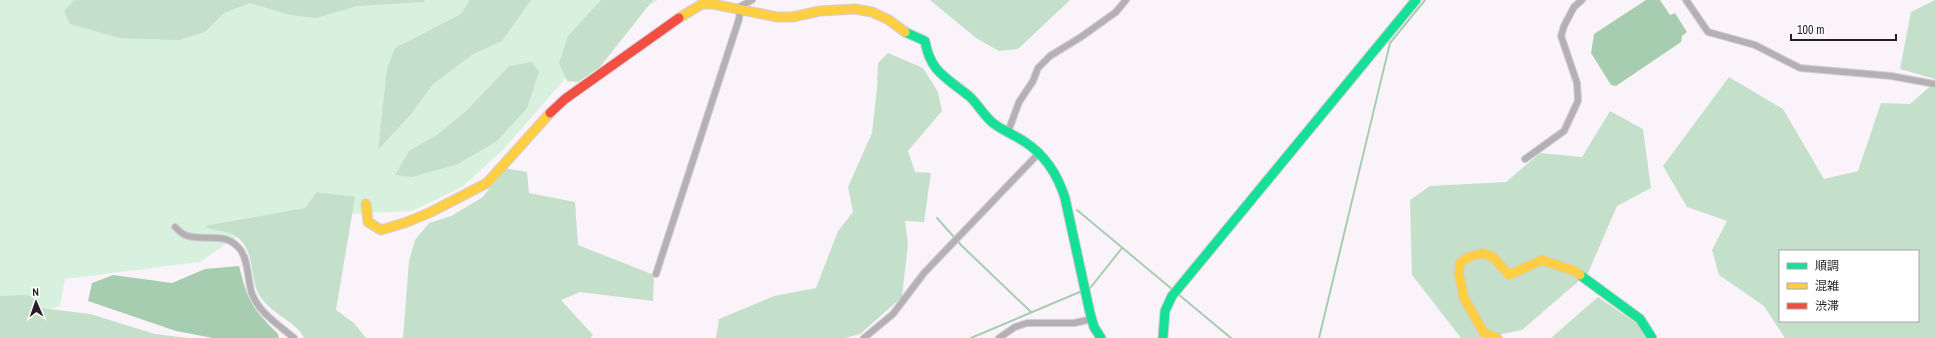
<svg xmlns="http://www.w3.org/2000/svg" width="1935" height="338" font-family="'Archivo Narrow','Noto Sans JP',sans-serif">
	<rect width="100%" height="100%" fill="#faf4fa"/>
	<path fill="#d8f1de" d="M0 0H658L604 34 503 150 462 187 412 211 331 215 250 228 200 262 65 279 60 306 0 322Z"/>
	<path fill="#c4e0ca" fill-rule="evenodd" d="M74 0H425L424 2 357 6 316 18 290 15 250 3 224 13 205 32 179 40 119 38 70 24 64 11Z
		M470 0H531L502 41 473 54 432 85 412 113 378 150 387 69 395 48 461 14Z
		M601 0H653L600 67 578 82 567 81 559 63 568 36Z
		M930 0H1070L1018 49 999 51 976 38Z
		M1935 0V79L1900 69 1911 12Z
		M888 53 923 68 938 92 942 111 908 151 915 172 931 173 924 222 905 221 908 244 902 297 860 334 845 338H716L719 319 774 296 816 288 838 231 853 212 848 187 872 133 877 88 878 63Z
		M532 62 539 72 527 108 497 141 458 164 412 177 395 175 409 151 437 135 467 110 509 66Z
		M1729 77 1783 109 1824 179 1858 171 1881 103 1910 104 1935 82V338H1785L1764 306 1719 275 1712 250 1727 221 1687 207 1663 166ZM1780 251H1918V321H1780Z
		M1610 111 1643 129 1651 188 1617 206 1588 273 1522 330 1483 338H1461L1412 275 1410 200 1430 186 1506 182 1540 153 1582 157Z
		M504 168 527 172 529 193 575 202 578 245 654 275 653 301 580 292 561 300 593 335 590 338H403L409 261 415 240 429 223 451 216 483 197Z
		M317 192 355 197 336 310 354 323 366 338H304C296 321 272 315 260 296 249 280 256 252 237 237 227 229 215 233 205 226L305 208Z
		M27 295 38 298 42 308 90 314 155 334 189 338H0V296Z
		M1598 297 1636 323 1649 338H1551Z"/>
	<path fill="#a7cdb0" d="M1646 0H1660L1670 15 1675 13 1687 32 1682 36 1681 42 1616 86 1611 85 1591 53 1594 34Z
		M239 266C248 302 252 308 278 334L279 338H213L176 331 88 301 92 283 113 275 172 283 205 269Z"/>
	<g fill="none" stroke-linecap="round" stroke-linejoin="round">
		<path stroke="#a7cdb0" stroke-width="2" d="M1077 210 1173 290
			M937 218 962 246 1031 312
			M1088 288 1091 287 1122 248
			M1178 294 1231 338
			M971 338 1082 291
			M1319 338 1390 43 1425 0"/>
		<g stroke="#d3ced3" stroke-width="8">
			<path id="street" d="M1686 0 1708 32 1755 45 1800 68 1891 76 1935 84
				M736 9 752 0
				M1008 132 1019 102 1033 81 1038 68 1050 56 1081 37 1116 12 1126 0
				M1525 159 1564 131 1578 101 1577 83 1561 36 1564 26 1574 7 1582 0
				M175 227C178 230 181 233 185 235 202 242 223 231 238 247 249 258 247 279 252 294 260 314 278 324 294 338
				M656 274 739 19 740 10
				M864 338 893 314 924 273 1038 154
				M999 338 1015 327 1027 323H1074L1092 319"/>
		</g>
		<g stroke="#d3ced3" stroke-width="11">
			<path id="fast" d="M905 32 925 41C930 72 947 78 969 96 978 104 984 116 993 123 1003 131 1015 135 1025 142 1045 155 1058 176 1065 198L1090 313 1094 327 1101 338
				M1580 275 1640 319 1652 338
				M1163 338 1165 311 1172 296 1416 0"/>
		</g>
		<g stroke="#d3ced3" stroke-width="11">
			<path id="slow" d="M679 18 702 4H713L777 17H792L820 11 855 9 872 12 889 20 905 32
				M366 204 368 222 381 230 407 222 431 212 487 183 550 113
				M1497 338 1484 333 1464 298 1459 274 1460 263 1469 257 1483 253 1493 257 1509 275 1542 260 1575 271 1580 275"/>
		</g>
		<g stroke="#d3ced3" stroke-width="11">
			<path id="jam" d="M550 113 565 99 679 18"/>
		</g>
		<use href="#street" stroke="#b4b1b5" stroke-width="6"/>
		<use href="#fast" stroke="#16e098" stroke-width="9"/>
		<use href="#slow" stroke="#ffcf43" stroke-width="9"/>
		<use href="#jam" stroke="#f24e42" stroke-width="9"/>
	</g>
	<rect x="1779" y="250" width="140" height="72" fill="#ffffff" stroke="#a8a5a8"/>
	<rect x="1787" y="263" width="20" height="6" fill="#16e098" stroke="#a8a5a8"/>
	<text x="1815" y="270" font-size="12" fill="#251e26">順調</text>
	<rect x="1787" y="283" width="20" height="6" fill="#ffcf43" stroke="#a8a5a8"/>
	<text x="1815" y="290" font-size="12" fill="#251e26">混雑</text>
	<rect x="1787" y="303" width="20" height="6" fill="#f24e42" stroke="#a8a5a8"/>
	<text x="1815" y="310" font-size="12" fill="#251e26">渋滞</text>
	<g transform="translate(36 302) rotate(358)" stroke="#ffffff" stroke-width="3" paint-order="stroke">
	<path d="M0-3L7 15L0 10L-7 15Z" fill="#251e26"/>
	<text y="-6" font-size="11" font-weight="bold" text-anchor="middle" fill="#251e26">N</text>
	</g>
	<path d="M1791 34v6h105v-6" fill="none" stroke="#251e26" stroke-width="2"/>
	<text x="1797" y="34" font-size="12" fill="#251e26" stroke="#ffffff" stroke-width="3" paint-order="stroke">100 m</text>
</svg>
